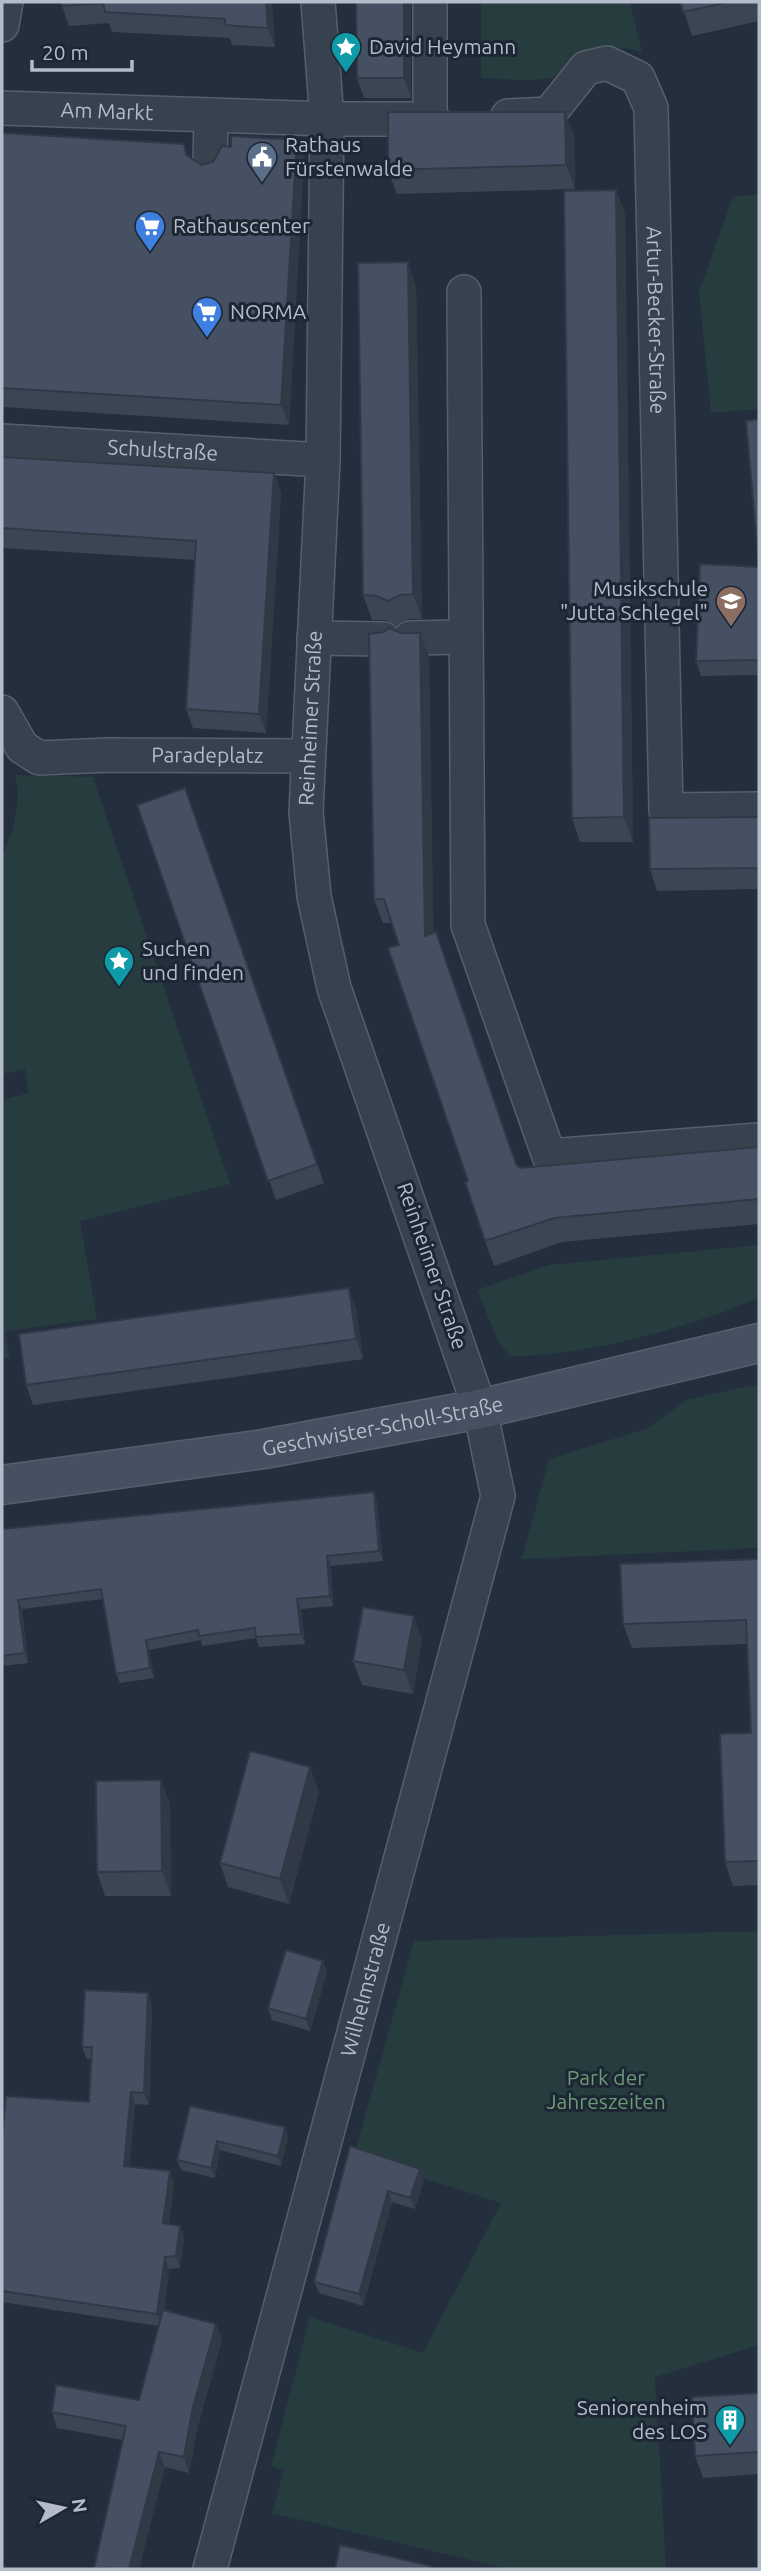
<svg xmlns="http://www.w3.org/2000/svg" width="761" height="2571" font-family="Ubuntu,sans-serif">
	<rect width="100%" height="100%" fill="#242f3e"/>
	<path fill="#263c3f" d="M481 2H630L642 52C584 37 595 59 553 77 538 83 498 78 481 78Z
		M759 194V409L711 413 699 292 733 197Z
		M15 775 93 777 230 1184 80 1221 97 1319 6 1331 9 1358 2 1359V1100L29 1093 25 1069 2 1074V858C12 833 23 801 15 775Z
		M759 1245V1298C689 1327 586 1357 510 1356L499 1343 477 1290 549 1265Z
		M759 1384V1548L522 1559 549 1459 646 1429 689 1399Z
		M759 1931V2345L655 2377 666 2569H509L272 2513 284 2470 271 2466 310 2317 423 2353 501 2203 354 2156 414 1941Z"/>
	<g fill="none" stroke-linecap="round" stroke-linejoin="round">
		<g stroke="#565f6c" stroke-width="36">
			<g id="street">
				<path d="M430 2V119"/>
				<path d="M2 25 6 2"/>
				<path id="s1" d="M2 108 327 119H433"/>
				<path id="s2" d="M508 116 549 114 586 68 607 63 638 78 651 108 666 810 759 809"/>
				<path d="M210 165 211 115"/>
				<path d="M464 292 468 925 549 1156 759 1140"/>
				<path id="s3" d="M2 441 323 460"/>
				<path d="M314 638 384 639"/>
				<path d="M410 638 464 637"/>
				<path id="s4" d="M2 712 22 747 39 758 109 755 307 756"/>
				<path id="s5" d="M210 2569 498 1496 480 1409 334 988 314 896 306 812 323 460 327 119 318 2"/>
			</g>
		</g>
		<g stroke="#565f6c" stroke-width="41">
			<g id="secondary">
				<path id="s6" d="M2 1485 264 1449 480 1409 759 1343"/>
			</g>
		</g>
		<use href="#street" stroke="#38414e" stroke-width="33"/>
		<use href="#secondary" stroke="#465061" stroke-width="38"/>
	</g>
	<path fill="#3b4654" d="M61 2H272L275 47 232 45 230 38 112 32 109 23 69 26 62 6Z
		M356 2H411V98H364L357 78Z
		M681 2H759V21L692 36Z
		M2 133 184 144 188 156 202 165 213 162 231 147 297 140 304 159 289 425 2 407Z
		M574 136 575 189 397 194 388 170Z
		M616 190 625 214 633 842H580L572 818Z
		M416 287 422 619H409L397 625 385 620H372L363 595Z
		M759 419V675L701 676 696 661 759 567Z
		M2 457 274 473 281 493 266 733 193 728 186 709 195 560 2 548Z
		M429 657 433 933 517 1165 520 1168 759 1147V1224L562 1242 494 1266 485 1241 399 945 392 923H383L374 899Z
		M185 788 324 1183 276 1200 137 805Z
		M759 817V889L657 891 650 869Z
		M356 1308 363 1359 33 1405 26 1385Z
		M374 1492 377 1502 383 1561 331 1566 333 1606 301 1609 305 1644 259 1647 256 1638 202 1646 201 1640 149 1650 154 1678 120 1683 116 1674 103 1599 22 1609 28 1663 2 1666V1529Z
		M759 1559V1885L733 1886 725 1862 751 1733 747 1644 632 1648 623 1624Z
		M422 1640 413 1694 362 1685 353 1661Z
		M319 1791 289 1904 228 1887 220 1863Z
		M170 1804 171 1896H105L97 1872Z
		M323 1961 327 1972 310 2031 272 2020 268 2008Z
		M148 1993 152 2005 149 2105 135 2104 129 2166 170 2171 174 2183 169 2224 180 2226 184 2238 180 2268 169 2269 164 2310 222 2340 198 2426 189 2473 165 2467 139 2569H95L123 2440 57 2428 52 2412 139 2400 159 2326 2 2302V2138L89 2102 91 2059H87L82 2047Z
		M190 2106 285 2127 288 2137 281 2166 220 2150 215 2178 181 2170 177 2160Z
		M350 2146 424 2180 415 2209 392 2202 363 2306 319 2293 314 2282Z
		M759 2393V2474L703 2478 695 2456Z"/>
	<path fill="#303945" d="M266 2H272L275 47 268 28Z
		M404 2H411V98L404 78Z
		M565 112 574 136 575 189 566 165Z
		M297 140 304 159 289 425 281 405Z
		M616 190 625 214 633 842 624 817Z
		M408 262 416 287 422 619 413 594Z
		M274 473 281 493 266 733 259 714Z
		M420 633 429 657 434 960 425 936Z
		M349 1288 356 1308 363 1359 356 1339Z
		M374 1492 377 1502 383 1561 379 1551Z
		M327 1556 331 1566 333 1606 330 1596Z
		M297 1599 301 1609 305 1644 301 1634Z
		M18 1600 22 1609 28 1663 25 1653Z
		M414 1616 422 1640 413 1694 404 1670Z
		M146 1640 149 1650 154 1678 150 1668Z
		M310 1767 319 1791 289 1904 280 1879Z
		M161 1780 170 1804 171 1896 162 1871Z
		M323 1961 327 1972 310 2031 306 2019Z
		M148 1993 152 2005 149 2105 144 2093Z
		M131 2092 135 2104 128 2178 124 2166Z
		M285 2127 288 2137 281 2166 278 2156Z
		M217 2141 220 2150 215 2178 211 2168Z
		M420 2169 424 2180 415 2209 410 2198Z
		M170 2171 174 2183 168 2236 163 2223Z
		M388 2191 392 2202 363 2306 359 2294Z
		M180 2226 184 2238 180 2268 176 2256Z
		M165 2257 169 2269 161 2327 157 2314Z
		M216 2324 222 2340 198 2426 189 2473 184 2457 192 2411Z
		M159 2452 165 2467 139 2569H129Z"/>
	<path fill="#455162" stroke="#303945" stroke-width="2" d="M61 2H266L268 28 225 25V19L105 12 103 3 62 6Z
		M356 2H404V78H357Z
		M681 2H729L683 12Z
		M388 112H565L566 165 388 170Z
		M2 133 184 144 186 155 202 165 213 162 222 146 231 147V136L297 140 281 405 2 388Z
		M616 190 624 817 572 818 564 191Z
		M408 262 413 594 400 595 388 601 376 596 363 595 358 263Z
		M759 419V660L696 661 700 564 759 567 746 421Z
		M2 457 274 473 259 714 186 709 196 541 2 528Z
		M389 628 401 633H420L425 936 436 932 516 1164 520 1168 759 1147V1199L554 1218 485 1241 465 1182 468 1181 388 948 399 945 384 899H374L369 634 384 632Z
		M185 788 317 1164 268 1181 137 805Z
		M759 817V868L650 869 649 818Z
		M349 1288 356 1339 26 1385 19 1334Z
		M374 1492 379 1551 327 1556 330 1596 297 1599 301 1634 256 1637 255 1628 199 1636 198 1630 146 1640 150 1668 116 1674 101 1589 18 1600 25 1653 2 1656V1529Z
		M759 1559V1861L725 1862 720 1734 751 1733 746 1620 623 1624 620 1564Z
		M363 1607 414 1616 404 1670 353 1661Z
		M250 1751 310 1767 280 1879 220 1863Z
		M161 1780 162 1871 97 1872 96 1781Z
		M286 1950 323 1961 306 2019 268 2008Z
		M85 1990 148 1993 144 2093 131 2092 124 2166 170 2171 163 2223 180 2226 176 2256 165 2257 157 2314 2 2291V2138L6 2096 89 2102 92 2047H82Z
		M190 2106 285 2127 278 2156 217 2141 211 2168 177 2160Z
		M350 2146 420 2169 410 2198 388 2191 359 2294 314 2282Z
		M163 2310 216 2324 192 2411 184 2457 159 2452 129 2569 94 2568 126 2426 52 2412 56 2385 139 2400Z
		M759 2393V2452L695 2456 692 2397Z
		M340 2545 431 2566 430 2569H335Z"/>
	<defs>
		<g id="sight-pin" transform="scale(1.575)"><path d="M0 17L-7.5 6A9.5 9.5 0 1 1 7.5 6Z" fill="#0f9aa8" stroke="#1d2633"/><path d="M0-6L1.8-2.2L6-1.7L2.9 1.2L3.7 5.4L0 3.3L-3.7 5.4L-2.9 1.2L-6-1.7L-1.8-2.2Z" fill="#fff"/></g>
		<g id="civic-pin" transform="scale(1.575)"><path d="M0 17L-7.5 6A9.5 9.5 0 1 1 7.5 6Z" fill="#5c6f8a" stroke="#1d2633"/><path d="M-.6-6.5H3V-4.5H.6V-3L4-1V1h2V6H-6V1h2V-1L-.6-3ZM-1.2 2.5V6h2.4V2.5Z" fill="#fff"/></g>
		<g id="supermarket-pin" transform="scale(1.575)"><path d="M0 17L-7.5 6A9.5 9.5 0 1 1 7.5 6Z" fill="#3f7fe0" stroke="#1d2633"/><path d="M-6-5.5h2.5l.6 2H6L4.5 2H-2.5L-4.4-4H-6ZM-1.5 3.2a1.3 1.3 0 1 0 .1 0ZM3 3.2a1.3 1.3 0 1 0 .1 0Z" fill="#fff"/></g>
		<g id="school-pin" transform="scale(1.575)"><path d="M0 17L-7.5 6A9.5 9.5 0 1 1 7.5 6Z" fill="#8d6e63" stroke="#1d2633"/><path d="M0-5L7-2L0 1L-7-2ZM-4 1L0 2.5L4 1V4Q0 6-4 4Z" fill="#fff"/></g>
		<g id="building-pin" transform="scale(1.575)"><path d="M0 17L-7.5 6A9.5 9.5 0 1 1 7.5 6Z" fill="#0f9aa8" stroke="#1d2633"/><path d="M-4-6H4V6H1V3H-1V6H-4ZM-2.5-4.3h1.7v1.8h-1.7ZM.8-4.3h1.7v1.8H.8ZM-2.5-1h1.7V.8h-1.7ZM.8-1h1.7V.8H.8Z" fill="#fff"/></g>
	</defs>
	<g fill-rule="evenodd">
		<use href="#sight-pin" x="346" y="47"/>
		<use href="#civic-pin" x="262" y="157"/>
		<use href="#supermarket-pin" x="150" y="226"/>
		<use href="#supermarket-pin" x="207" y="312"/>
		<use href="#school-pin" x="731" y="601"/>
		<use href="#sight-pin" x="119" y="961"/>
		<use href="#building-pin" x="730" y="2420"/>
	</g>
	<g text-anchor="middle" stroke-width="6" stroke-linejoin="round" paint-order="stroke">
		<g font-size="21" fill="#b4bcc9" stroke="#1d2633" text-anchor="start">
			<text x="369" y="54">David Heymann</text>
			<text x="285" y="152">Rathaus<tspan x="285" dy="24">Fürstenwalde</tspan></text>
			<text x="173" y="233">Rathauscenter</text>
			<text x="230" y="319">NORMA</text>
			<text x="708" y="596" text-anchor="end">Musikschule<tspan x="708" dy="24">"Jutta Schlegel"</tspan></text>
			<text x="142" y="956">Suchen<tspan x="142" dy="24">und finden</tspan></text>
			<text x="707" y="2415" text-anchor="end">Seniorenheim<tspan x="707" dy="24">des LOS</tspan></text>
		</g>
		<g font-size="21" fill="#b4bcc9" stroke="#1d2633">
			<text dy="7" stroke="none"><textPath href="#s1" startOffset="105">Am Markt</textPath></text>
			<text dy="7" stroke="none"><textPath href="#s2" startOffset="401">Artur-Becker-Straße</textPath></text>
			<text dy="7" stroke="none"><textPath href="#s3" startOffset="161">Schulstraße</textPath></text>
			<text dy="7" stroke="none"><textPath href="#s5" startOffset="1918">Reinheimer Straße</textPath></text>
			<text dy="7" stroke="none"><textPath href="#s4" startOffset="229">Paradeplatz</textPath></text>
			<text transform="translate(432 1266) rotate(71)" y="7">Reinheimer Straße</text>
			<text dy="7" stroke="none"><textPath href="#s6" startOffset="385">Geschwister-Scholl-Straße</textPath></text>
			<text dy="7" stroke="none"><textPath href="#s5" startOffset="600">Wilhelmstraße</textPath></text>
		</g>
		<g font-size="21" fill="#6b9a76" stroke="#1d2633">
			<text x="606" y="2085">Park der<tspan x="606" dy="24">Jahreszeiten</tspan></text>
		</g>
	</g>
	<rect width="761" height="2571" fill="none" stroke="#b4bcc9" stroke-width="7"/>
	<g transform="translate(63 2508) rotate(81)" stroke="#1d2633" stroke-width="5" paint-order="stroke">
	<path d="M0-5L12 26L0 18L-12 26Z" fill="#b4bcc9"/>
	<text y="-10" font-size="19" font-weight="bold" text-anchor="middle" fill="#b4bcc9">N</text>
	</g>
	<path d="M32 60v10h100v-10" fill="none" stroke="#b4bcc9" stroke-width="3.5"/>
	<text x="42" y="60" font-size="21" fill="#b4bcc9" stroke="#1d2633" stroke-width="5" paint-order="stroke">20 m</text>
</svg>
